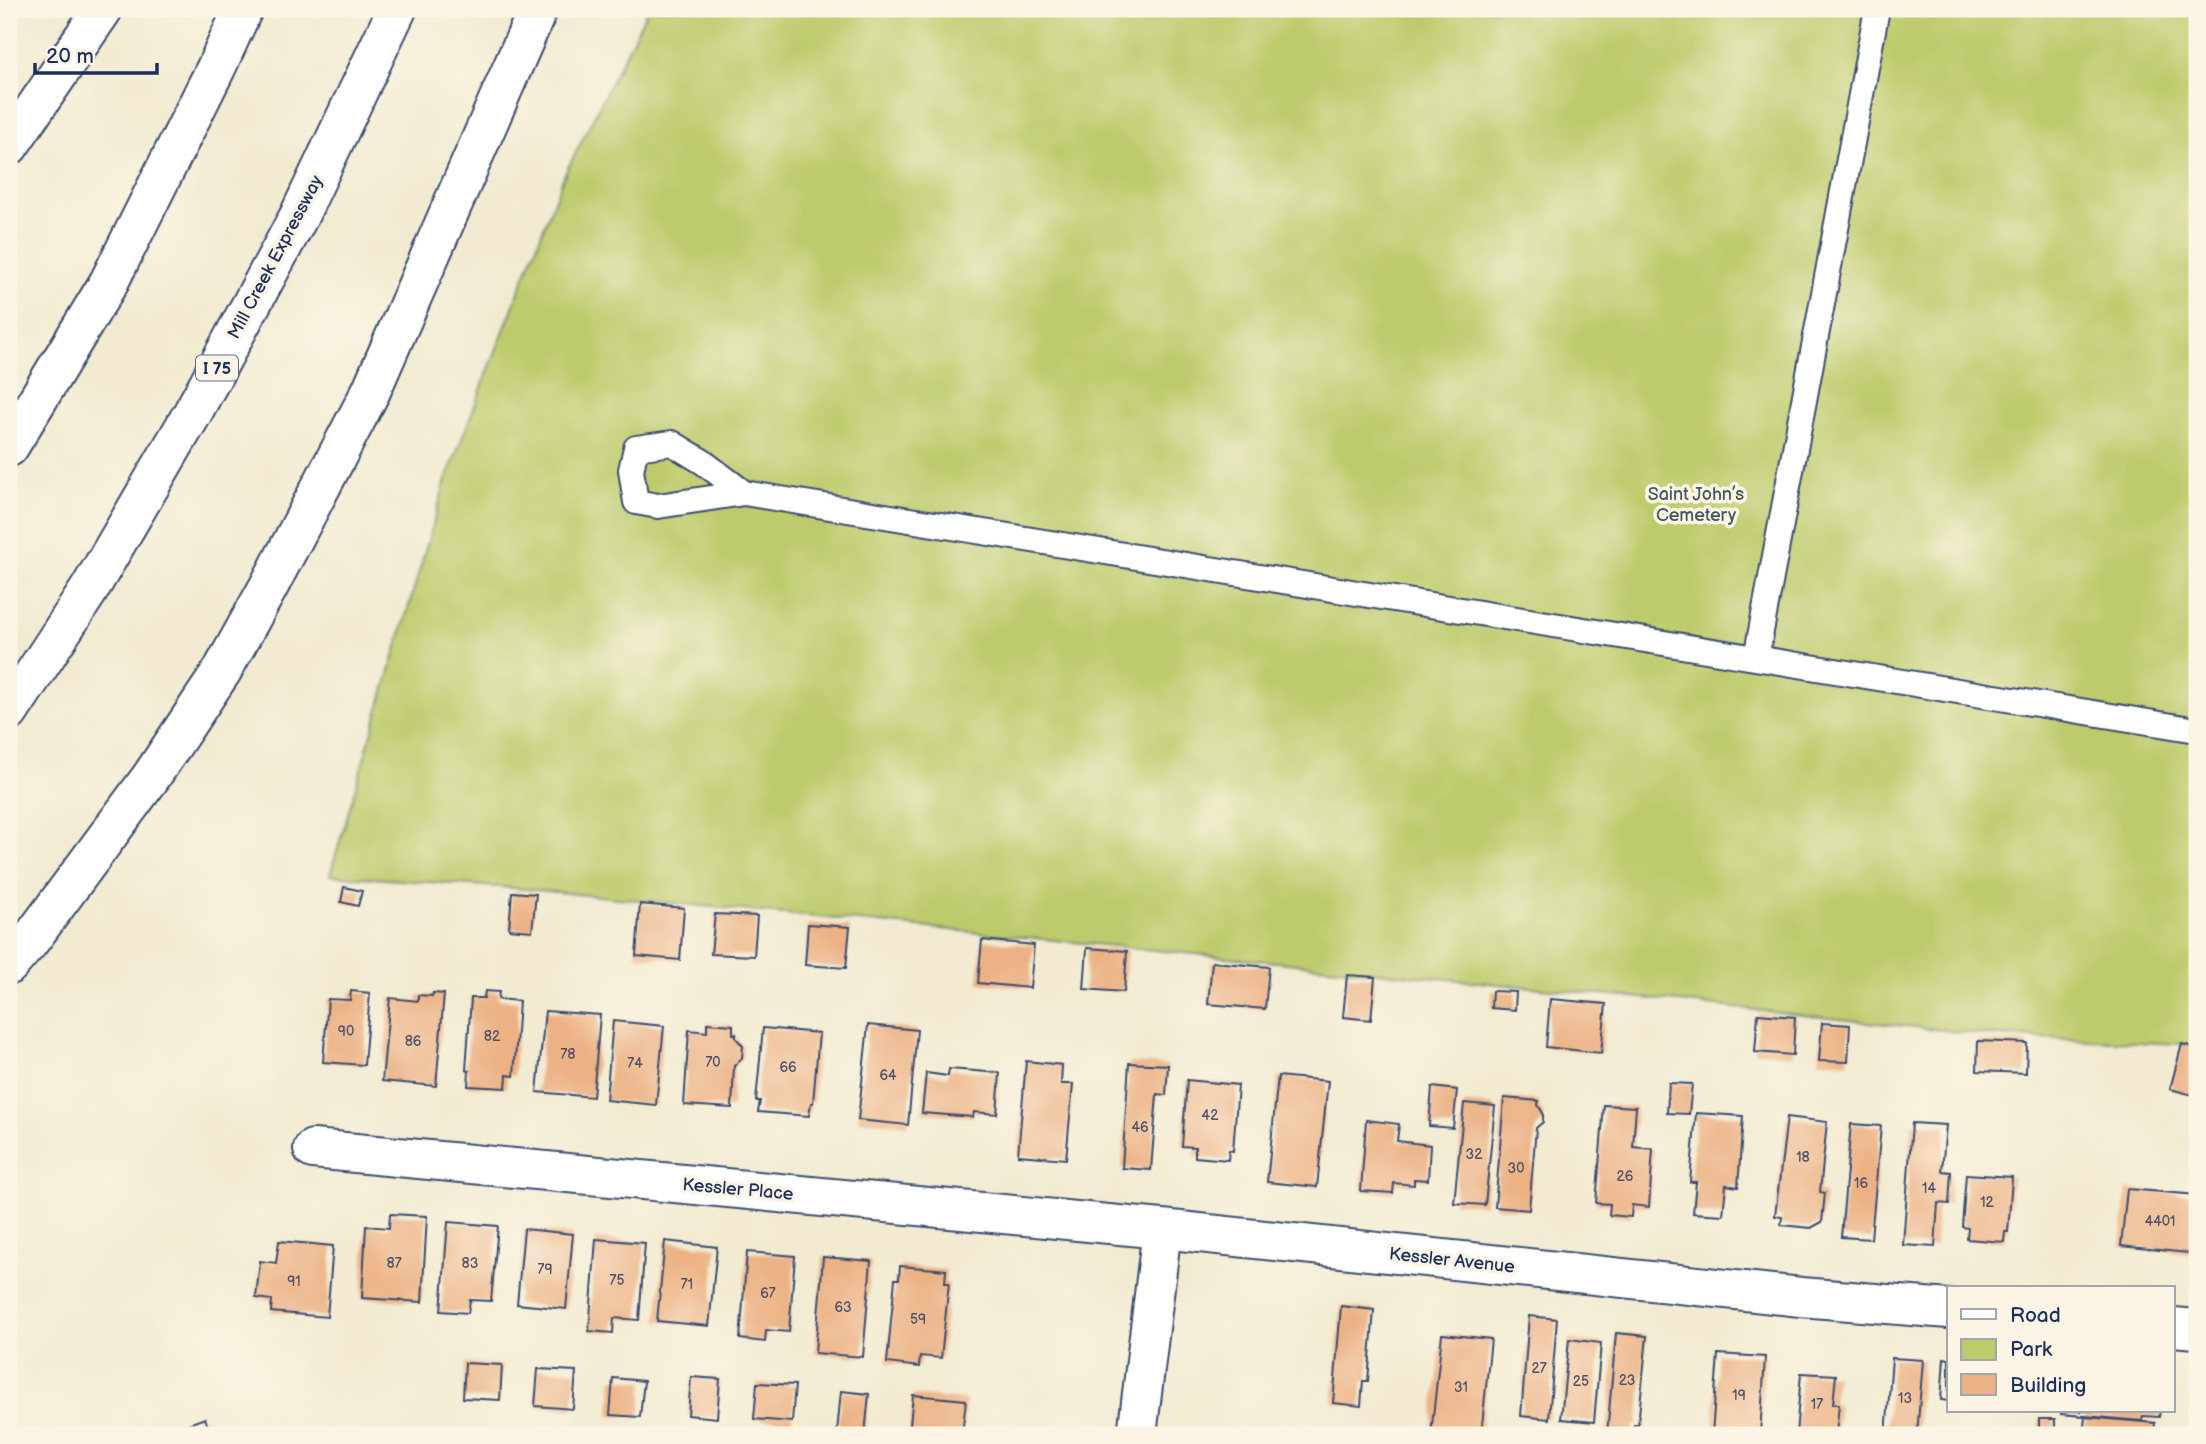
<svg xmlns="http://www.w3.org/2000/svg" width="2206" height="1444" font-family="'Balsamiq Sans',sans-serif">
	<rect width="100%" height="100%" fill="#fcf5e5"/>
	<filter id="ink" filterUnits="userSpaceOnUse"><feTurbulence type="fractalNoise" baseFrequency=".0143" numOctaves="2"/><feDisplacementMap in="SourceGraphic" scale="14" xChannelSelector="R" yChannelSelector="G"/><feConvolveMatrix kernelMatrix="1 2 1 2 8 2 1 2 1" color-interpolation-filters="sRGB"/></filter>
	<filter id="wash" filterUnits="userSpaceOnUse"><feTurbulence type="fractalNoise" baseFrequency=".00686" numOctaves="4" result="noise"/><feDisplacementMap in="SourceGraphic" scale="28" xChannelSelector="R" yChannelSelector="G"/><feGaussianBlur stdDeviation="1.57" result="paint"/><feColorMatrix in="noise" values="0 0 0 0 0 0 0 0 0 0 0 0 0 0 0 0 0 1.4 0 .05"/><feComposite in="paint" operator="in"/></filter>
	<g filter="url(#wash)">
		<rect width="100%" height="100%" fill="#f2ebd2"/>
		<path fill="#becb6c" stroke="#6c7d65" stroke-width="2" d="M648 9H2197V1048L2182 1044 1998 1036 1632 997 910 926 514 888 330 875 446 480 563 178Z"/>
		<g id="blocks">
			<path fill="#ecb285" d="M344 887 362 891 358 906 341 902Z
				M512 892 536 894 532 931 509 929Z
				M640 904 684 908 680 960 636 956Z
				M715 914 757 916 754 956 711 954Z
				M808 924 850 927 846 968 805 965Z
				M982 940 1034 945 1030 988 978 983Z
				M1087 948 1127 951 1124 992 1084 989Z
				M1212 962 1269 967 1265 1009 1208 1004Z
				M1347 975 1375 977 1371 1020 1343 1017Z
				M351 991 370 993 364 1065 323 1062 328 999 350 1000Z
				M485 991 499 992 498 999 519 1001 514 1076 507 1075 506 1088 468 1086 469 1071 466 1070 471 998H484Z
				M1492 991 1516 992 1515 1010 1491 1008Z
				M433 993 444 994 436 1086 382 1081 390 998 418 1001V995L432 996Z
				M1550 999 1606 1004 1601 1053 1546 1047Z
				M545 1011 600 1015 593 1097 537 1092Z
				M1758 1014 1795 1017 1793 1055 1755 1052Z
				M613 1021 664 1026 656 1105 606 1100Z
				M707 1023 733 1025V1034H736V1038L743 1046 742 1058 734 1066 732 1108 684 1105 689 1030 707 1032Z
				M1822 1023 1850 1025 1848 1062 1819 1061Z
				M868 1025 917 1030 908 1125 858 1120Z
				M763 1028 819 1033 813 1103H811L809 1116 758 1112 760 1101H756Z
				M1978 1041 2027 1043 2026 1073 1977 1071Z
				M2182 1044 2197 1048V1096L2170 1089Z
				M1026 1061 1062 1065 1061 1084H1073L1066 1159 1018 1155Z
				M1129 1063 1168 1065 1166 1095 1157 1094 1151 1170 1122 1168Z
				M949 1069 1000 1073 997 1114 974 1112 973 1117 922 1113 926 1073 948 1076Z
				M1278 1076 1328 1081 1317 1187 1267 1182Z
				M1187 1080 1238 1085 1233 1151 1229 1150 1228 1160 1195 1157V1147L1182 1146Z
				M1669 1083 1692 1084 1689 1114 1667 1113Z
				M1432 1087 1457 1090 1453 1128 1429 1126Z
				M1504 1098 1539 1101 1538 1105 1543 1113V1122L1536 1128 1529 1210 1495 1207Z
				M1464 1103 1495 1106 1485 1205 1454 1203Z
				M1604 1105 1636 1107 1633 1147 1653 1149 1649 1207 1632 1205 1631 1217 1609 1215 1610 1204 1596 1203Z
				M1696 1113 1743 1116 1738 1187 1726 1185 1723 1215 1693 1213 1696 1182H1690Z
				M1787 1117 1827 1122 1820 1192 1825 1193 1822 1222 1811 1228 1781 1225 1782 1217 1775 1216Z
				M1366 1120 1399 1124 1397 1141 1430 1145 1428 1180 1414 1179V1185L1394 1183 1393 1193 1361 1191Z
				M1912 1123 1946 1125 1942 1171 1951 1172 1949 1204 1938 1203 1935 1247 1903 1245Z
				M1851 1124 1881 1126 1871 1239 1841 1237Z
				M1966 1174 2012 1177 2008 1232H2005L2004 1242 1967 1239 1968 1228 1962 1227Z
				M2127 1189 2197 1195V1254L2121 1246Z
				M390 1214 427 1216 422 1302 362 1298 366 1226 389 1228Z
				M448 1222 498 1226 491 1301 470 1300 468 1313 441 1311Z
				M524 1229 573 1234 566 1309 517 1304Z
				M596 1239 645 1243 639 1320 614 1318 613 1333 589 1331Z
				M279 1241 333 1246 327 1317 271 1312 272 1300 256 1298 260 1261 276 1263Z
				M665 1241 717 1247 709 1326 657 1321Z
				M747 1252 795 1256 789 1332 766 1330 765 1342 740 1339Z
				M823 1257 871 1261 863 1357 815 1353Z
				M900 1266 946 1270 945 1283H949L941 1358 920 1356 919 1367 887 1363 895 1279H899Z
				M1341 1306 1374 1310 1368 1381H1363L1361 1406 1333 1403Z
				M1529 1316 1557 1319 1549 1419 1521 1416Z
				M1616 1333 1647 1336 1638 1425H1634L1633 1435H1607Z
				M1442 1334 1491 1339 1481 1435H1431Z
				M1569 1339 1601 1343 1594 1422 1561 1419Z
				M1718 1354 1765 1357 1760 1434 1712 1435Z
				M1892 1358 1923 1360 1917 1435H1886Z
				M1944 1358 1949 1359V1401L1941 1400Z
				M465 1363 502 1365 500 1400 463 1398Z
				M538 1369 576 1371 573 1409 535 1406Z
				M1801 1373 1836 1375 1833 1404H1839L1836 1434 1796 1435Z
				M691 1377 720 1379 717 1418 688 1415Z
				M613 1378 644 1381 640 1417 610 1415Z
				M757 1383 795 1385 792 1422 754 1419Z
				M841 1391 869 1394 865 1434 837 1432Z
				M913 1395 966 1400 962 1435H909Z
				M2062 1411H2160L2159 1417 2143 1416 2142 1421 2061 1414Z
				M2085 1417 2155 1423 2154 1435H2083Z
				M205 1418 210 1432 225 1426 229 1435H158Z
				M2039 1419H2055V1435H2039Z
				M708 1429 759 1433V1435H702Z"/>
		</g>
	</g>
	<g filter="url(#ink)">
		<use href="#blocks" fill-opacity="0" stroke="#3b4b6f" stroke-width="2"/>
		<g fill="none" stroke-linecap="round" stroke-linejoin="round">
			<g stroke="#3b4b6f" stroke-width="28">
				<path id="lane" d="M744 493 703 462 672 443 636 448 631 470 636 502 658 506 744 493 2197 730
					M1756 658 1877 9"/>
			</g>
			<g stroke="#3b4b6f" stroke-width="42">
				<path id="street" d="M313 1149 1162 1229 1801 1297 1949 1309
					M2173 1327 2197 1329
					M1137 1435 1162 1229"/>
			</g>
			<g stroke="#3b4b6f" stroke-width="42">
				<path id="highway" d="M9 146 103 9
					M9 447 109 282 216 68 243 9
					M9 712 89 590 192 414 299 216 397 9
					M9 965 29 942 151 777 222 671 269 586 371 391 538 9"/>
			</g>
			<use href="#lane" stroke="#fff" stroke-width="24"/>
			<use href="#street" stroke="#fff" stroke-width="38"/>
			<use href="#highway" stroke="#fff" stroke-width="38"/>
		</g>
	</g>
	<g text-anchor="middle" stroke-width="7" stroke-linejoin="round" paint-order="stroke">
		<g font-size="14" fill="#4f5068">
			<text x="346" y="1036">90</text>
			<text x="492" y="1041">82</text>
			<text x="413" y="1046">86</text>
			<text x="568" y="1059">78</text>
			<text x="713" y="1067">70</text>
			<text x="635" y="1068">74</text>
			<text x="788" y="1072">66</text>
			<text x="888" y="1080">64</text>
			<text x="1210" y="1120">42</text>
			<text x="1140" y="1132">46</text>
			<text x="1474" y="1159">32</text>
			<text x="1803" y="1162">18</text>
			<text x="1516" y="1173">30</text>
			<text x="1625" y="1181">26</text>
			<text x="1861" y="1188">16</text>
			<text x="1929" y="1193">14</text>
			<text x="1987" y="1207">12</text>
			<text x="2160" y="1226">4401</text>
			<text x="394" y="1268">87</text>
			<text x="470" y="1268">83</text>
			<text x="545" y="1274">79</text>
			<text x="617" y="1285">75</text>
			<text x="294" y="1286">91</text>
			<text x="687" y="1289">71</text>
			<text x="768" y="1298">67</text>
			<text x="843" y="1312">63</text>
			<text x="918" y="1324">59</text>
			<text x="1539" y="1373">27</text>
			<text x="1627" y="1385">23</text>
			<text x="1581" y="1386">25</text>
			<text x="1461" y="1392">31</text>
			<text x="1739" y="1400">19</text>
			<text x="1905" y="1403">13</text>
			<text x="1817" y="1409">17</text>
		</g>
		<rect fill="#fcf5e5" stroke="#5e6a86" stroke-width="2" x="196" y="355.5" width="42" height="25" rx="5"/>
		<g font-size="16" font-weight="bold" fill="#1b2f5e">
			<text x="217" y="374">I 75</text>
		</g>
		<g font-size="18" fill="#1b2f5e" stroke="#fcf5e5">
			<text transform="translate(275 257) rotate(-62)" y="6">Mill Creek Expressway</text>
			<text transform="translate(738 1189) rotate(5)" y="6">Kessler Place</text>
			<text transform="translate(1452 1260) rotate(6)" y="6">Kessler Avenue</text>
		</g>
		<g font-size="18" fill="#445662" stroke="#fcf5e5">
			<text x="1696" y="500">Saint John’s<tspan x="1696" dy="21">Cemetery</tspan></text>
		</g>
	</g>
	<rect width="2206" height="1444" fill="none" stroke="#fcf5e5" stroke-width="35"/>
	<rect x="1947" y="1286" width="228" height="126" fill="#fcf5e5" stroke="#a2a6af" stroke-width="2"/>
	<rect x="1961" y="1309" width="35" height="10" fill="#ffffff" stroke="#a2a6af" stroke-width="2"/>
	<text x="2010" y="1322" font-size="21" fill="#1b2f5e">Road</text>
	<rect x="1961" y="1339" width="35" height="21" fill="#becb6c" stroke="#a2a6af" stroke-width="2"/>
	<text x="2010" y="1356" font-size="21" fill="#1b2f5e">Park</text>
	<rect x="1961" y="1374" width="35" height="21" fill="#ecb285" stroke="#a2a6af" stroke-width="2"/>
	<text x="2010" y="1392" font-size="21" fill="#1b2f5e">Building</text>
	<path d="M35 63v10h122v-10" fill="none" stroke="#1b2f5e" stroke-width="3.5"/>
	<text x="46" y="63" font-size="21" fill="#1b2f5e" stroke="#fcf5e5" stroke-width="5" paint-order="stroke">20 m</text>
</svg>
